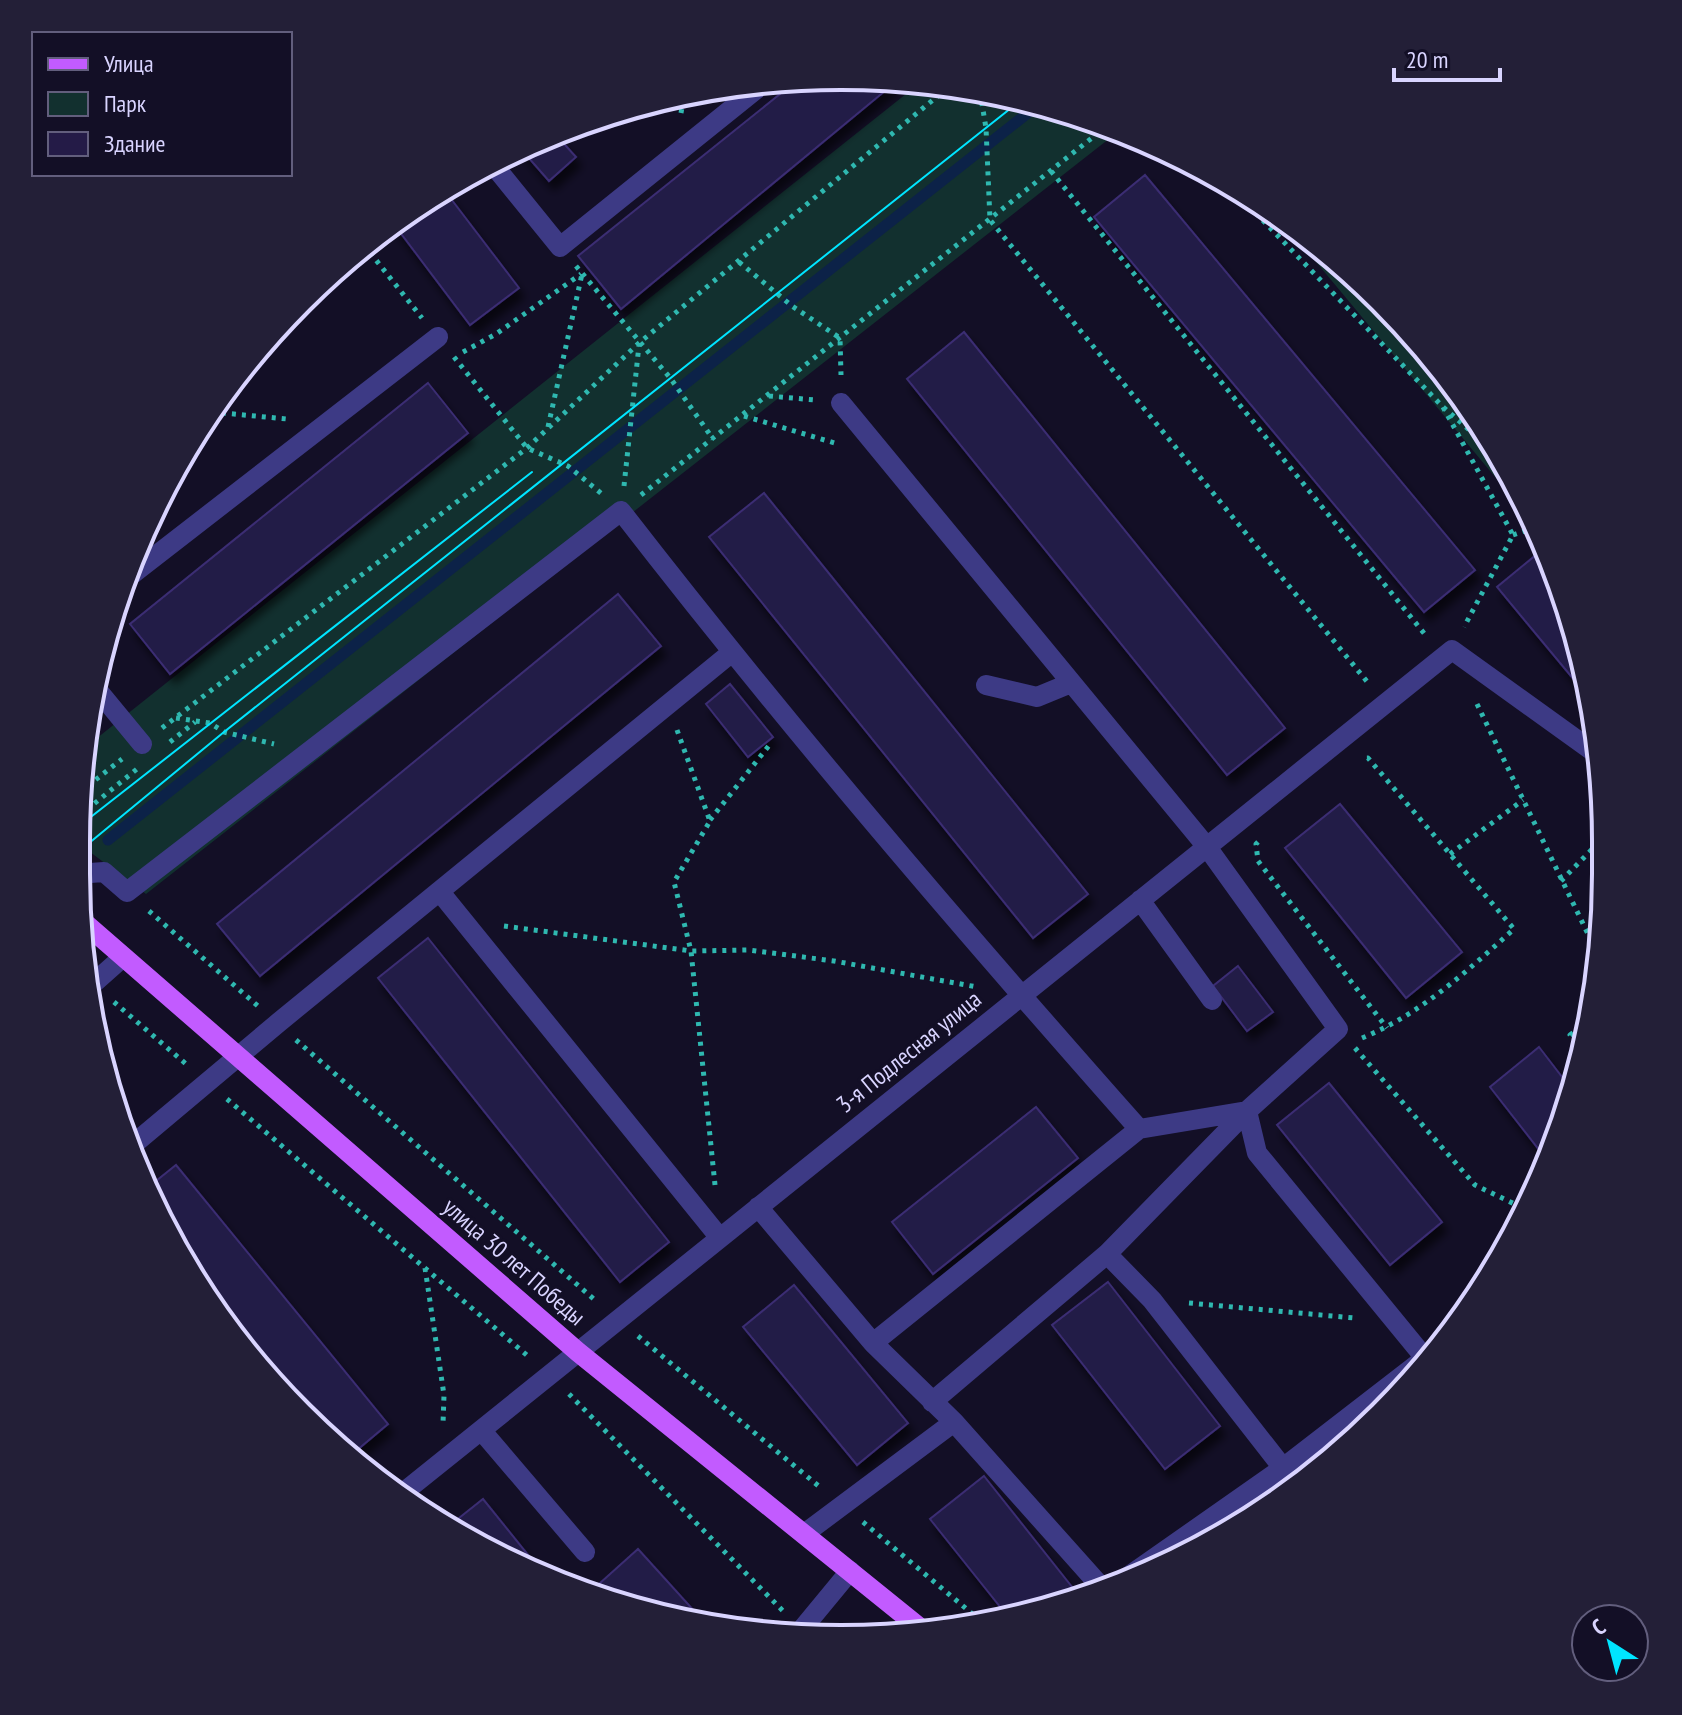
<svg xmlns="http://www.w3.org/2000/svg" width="1682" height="1715" font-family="'PT Sans Narrow',sans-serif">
	<defs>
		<filter id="shadow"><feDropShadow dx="5" dy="9" stdDeviation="4" flood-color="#0009"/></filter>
	</defs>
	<rect width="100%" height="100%" fill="#130f26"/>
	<path fill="#12302f" d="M921 82 941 83 1087 117 1119 131 146 894 78 843 82 750Z
		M1282 221 1346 266 1448 376 1527 503 1532 516 1520 507Z"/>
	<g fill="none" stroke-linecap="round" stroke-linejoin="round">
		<path stroke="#0c2248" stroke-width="11" d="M108 840 1038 105"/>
	</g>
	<path fill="#241b47" stroke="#3b2d73" stroke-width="2" filter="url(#shadow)" d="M800 78 897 81 621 309 578 256Z
		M556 135 576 157 549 181 520 148Z
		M1145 175 1475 570 1424 612 1094 217Z
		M445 191 519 288 470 325 393 223Z
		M964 332 1285 728 1227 775 907 379Z
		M428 383 468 433 170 674 130 624Z
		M764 493 1088 894 1033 938 709 537Z
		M1542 550 1548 557 1580 643 1588 690 1585 693 1497 587Z
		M618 594 661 646 260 976 217 924Z
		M730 684 773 737 748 757 706 704Z
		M1340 804 1462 952 1406 998 1285 848Z
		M428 938 669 1242 620 1282 378 978Z
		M1238 966 1273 1012 1247 1031 1213 986Z
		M1539 1047 1572 1090 1566 1119 1547 1160 1490 1087Z
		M1329 1083 1442 1222 1390 1265 1277 1125Z
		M1036 1107 1078 1158 933 1274 892 1222Z
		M176 1165 388 1424 350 1456 300 1415 205 1299 146 1189Z
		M1108 1282 1220 1426 1165 1469 1052 1325Z
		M794 1285 908 1423 857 1465 743 1327Z
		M984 1476 1080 1597 1039 1613 1009 1618 930 1519Z
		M483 1499 529 1556 525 1559 531 1567 449 1526Z
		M638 1549 706 1624 596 1598 590 1592Z"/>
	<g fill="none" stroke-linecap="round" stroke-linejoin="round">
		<path stroke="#2fb8b0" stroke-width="5" stroke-dasharray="4 6" stroke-linecap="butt" d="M980 92 986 128 990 220 1369 684
			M681 113 684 95
			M1051 171 1427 637
			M1221 177 1443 407 1497 454
			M364 245 422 318
			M739 262 792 306 840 338 841 375
			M576 266 671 379 713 439
			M463 352 496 334 581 274
			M454 357 527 448 568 466 602 494
			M769 396 815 400
			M1443 407 1513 535 1464 627
			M212 412 287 419
			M744 416 838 444
			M548 427 582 274
			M624 486 639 345
			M641 495 1107 126
			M1513 535 1536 527
			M1477 704 1600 959
			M176 718 210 723 224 732 274 744
			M162 728 527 448 639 343 951 85
			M677 730 710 821 674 882 691 951 715 1185
			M170 742 195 722
			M80 792 122 759
			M79 816 137 769
			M710 820 771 743
			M1258 842 1256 844 1258 861 1387 1028
			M1450 854 1523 800
			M1561 881 1603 838
			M149 911 259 1007
			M504 926 691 951 749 950 834 961 977 987
			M114 1002 186 1064
			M1362 1038C1421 1014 1467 971 1514 929L1368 758H1363
			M296 1040 596 1301
			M1355 1048 1475 1185 1525 1209
			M1581 1052 1570 1035 1589 1021
			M227 1099 529 1357
			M425 1268 444 1395 443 1424
			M1189 1303 1354 1318
			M638 1336 821 1488
			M569 1394 784 1612
			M863 1522 982 1622"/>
		<path stroke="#3d3a85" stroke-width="20" d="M491 162 560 247 765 82
			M841 403 1207 847 1338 1029 1247 1111 1107 1254 932 1402
			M122 582 438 337
			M986 685 1037 697 1071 683
			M95 687 142 744
			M76 874 104 872 127 892 621 511C785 723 961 928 1139 1129
			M440 892 720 1238
			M1140 900 1212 1000
			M87 989 123 957
			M1247 1111 1257 1153 1425 1358
			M129 1148 278 1023 731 653
			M758 1207 873 1343 954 1422 1103 1589
			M1107 1254 1152 1300 1283 1468
			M873 1343 1139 1129 1247 1111
			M481 1430 585 1552
			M399 1496 1452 650 1598 755
			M804 1534 954 1422
			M1119 1583 1283 1468 1437 1349
			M798 1634 850 1571"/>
		<path stroke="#c25bff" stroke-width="20" d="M80 919 578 1352 925 1632"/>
		<path stroke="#00e5ff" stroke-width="2" d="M78 827 532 472
			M77 853 224 732 1020 101"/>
	</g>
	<g text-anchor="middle" stroke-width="6" stroke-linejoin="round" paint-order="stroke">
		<g font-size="24" fill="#d9d4ff" stroke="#130f26">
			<text transform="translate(909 1052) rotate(-39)" y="8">3-я Подлесная улица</text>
			<text transform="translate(514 1262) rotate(41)" y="8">улица 30 лет Победы</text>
		</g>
	</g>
	<path d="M0 0H1682V1715H0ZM841 90H841A751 751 0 0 1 1592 841V874A751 751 0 0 1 841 1625H841A751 751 0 0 1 90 874V841A751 751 0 0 1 841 90Z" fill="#231f37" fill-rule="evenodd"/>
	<path fill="none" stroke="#d9d4ff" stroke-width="4" d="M841 90H841A751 751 0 0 1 1592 841V874A751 751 0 0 1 841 1625H841A751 751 0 0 1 90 874V841A751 751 0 0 1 841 90Z"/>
	<rect x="32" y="32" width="260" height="144" fill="#130f26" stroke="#625e7d" stroke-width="2"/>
	<rect x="48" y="58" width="40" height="12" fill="#c25bff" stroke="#625e7d" stroke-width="2"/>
	<text x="104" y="72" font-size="24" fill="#d9d4ff">Улица</text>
	<rect x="48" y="92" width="40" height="24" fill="#12302f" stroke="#625e7d" stroke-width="2"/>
	<text x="104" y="112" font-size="24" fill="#d9d4ff">Парк</text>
	<rect x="48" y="132" width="40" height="24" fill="#241b47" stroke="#625e7d" stroke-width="2"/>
	<text x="104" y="152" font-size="24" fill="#d9d4ff">Здание</text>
	<g transform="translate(1610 1643) rotate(324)"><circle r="38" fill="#130f26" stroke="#625e7d" stroke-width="2"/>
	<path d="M0-6L14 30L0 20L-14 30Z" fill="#00e5ff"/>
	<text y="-12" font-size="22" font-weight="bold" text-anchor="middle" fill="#d9d4ff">С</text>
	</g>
	<path d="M1394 68v12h106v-12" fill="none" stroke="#d9d4ff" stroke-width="4"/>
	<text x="1406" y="68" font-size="24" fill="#d9d4ff" stroke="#130f26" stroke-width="6" paint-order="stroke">20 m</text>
</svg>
